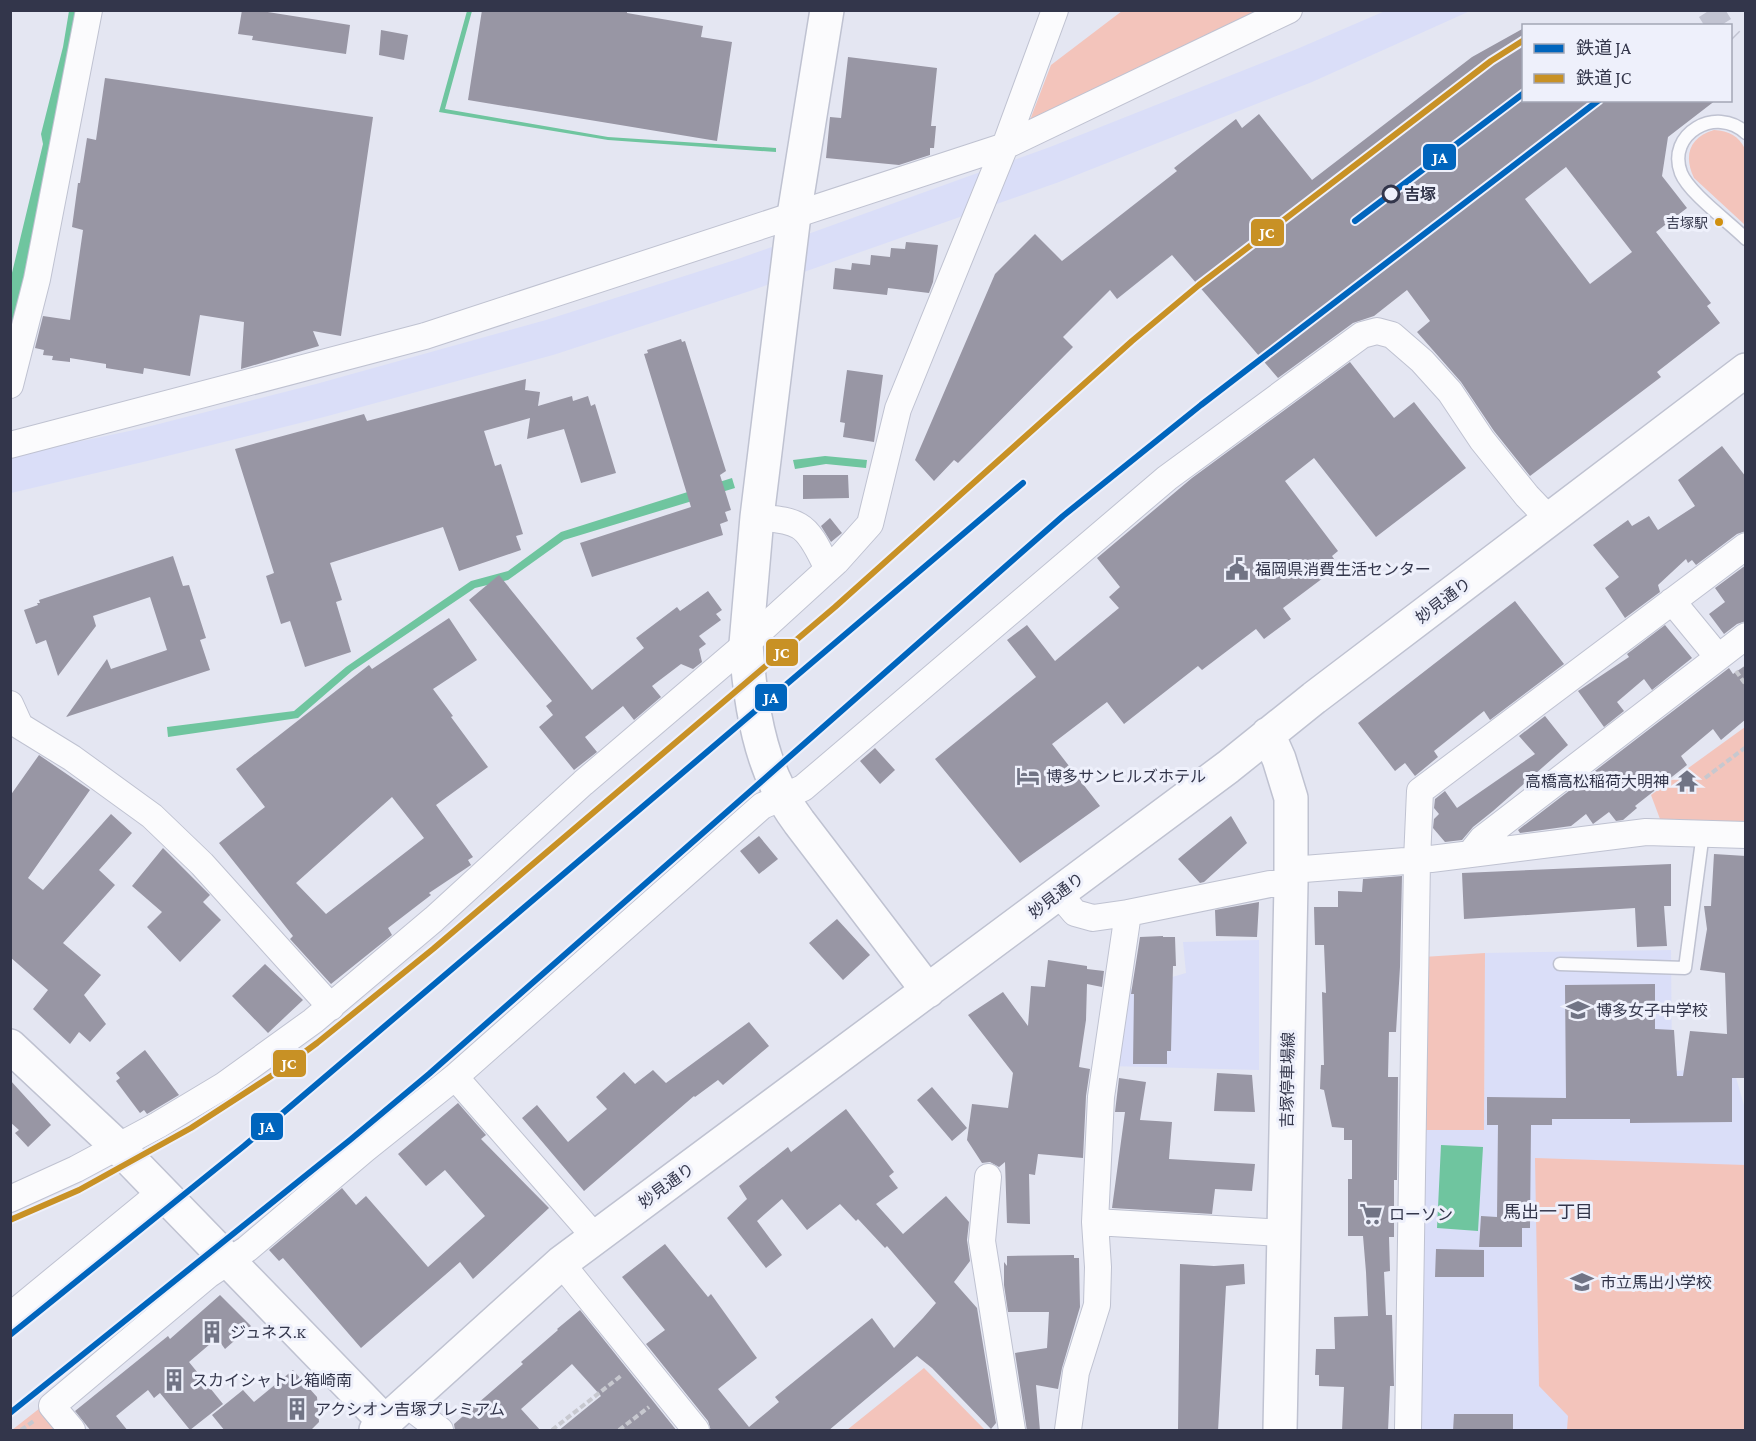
<svg xmlns="http://www.w3.org/2000/svg" width="1756" height="1441" font-family="'Crimson Pro','Noto Sans JP',serif">
	<rect width="100%" height="100%" fill="#e4e6f2"/>
	<path fill="#dadef8" d="M1385 11H1470L1312 82 1059 182 750 291 553 355 324 417 143 462 11 493 10 456 139 429 316 384 546 320 738 259 1050 147 1297 49Z
		M1259 940V1070L1109 1066 1121 992 1186 973 1183 942Z
		M1671 950 1672 1071 1733 1067 1745 1109V1430H1417L1420 1130H1484L1485 953Z"/>
	<path fill="#f3c4bb" d="M1122 11H1274L1030 120 1051 65Z
		M1714 130C1729 131 1739 136 1745 149V225L1694 178C1683 155 1690 137 1714 130Z
		M1745 727V824L1660 819 1651 795Z
		M1485 953 1484 1130H1420L1423 957Z
		M1535 1158 1745 1165V1430H1567L1568 1416 1539 1386Z
		M924 1368 985 1430H847Z
		M40 1408 58 1430H12Z"/>
	<path fill="#6fc59f" d="M69 11H86L11 347V277L43 144 41 134 63 47Z
		M467 11H472L445 109 608 137 776 148V152L608 140 439 112Z
		M825 456 867 460 866 468 826 464 795 469 793 460Z
		M732 478 735 488 564 540 508 580 475 588 352 671 298 718 168 737 167 727 294 711 346 667 471 581 508 571 561 532Z
		M1441 1145 1483 1147 1478 1231 1437 1228Z"/>
	<path fill="#9896a4" fill-rule="evenodd" d="M242 10H255L350 25 346 54 252 40 253 36 238 34Z
		M482 10H627V13L703 26 701 37 732 42 717 141 468 100Z
		M1524 28V100H1716L1668 137 1662 176 1687 208 1656 232 1711 303 1707 306 1720 323 1657 372 1661 377 1530 476 1494 431 1461 382 1417 332 1430 321 1407 290 1374 316 1353 323 1278 378 1172 255 1117 299 1110 290 1063 337 1073 347 958 463 954 460 934 481 915 460 995 274 1035 234 1062 261 1177 171 1174 168 1236 119 1242 128 1259 114 1312 180 1472 57ZM1566 167 1632 252 1590 284 1525 199Z
		M381 30 408 35 404 60 379 55Z
		M848 57 937 68 931 126H936L934 148H930V155L899 165 826 158 830 117 841 118Z
		M105 78 373 117 341 336 313 331 319 346 241 369 244 322 200 315 190 376 144 368 143 374 106 368V364L70 358V362L52 360 53 356 43 355 44 350 35 348 43 316 70 320 83 230 72 227 78 183H80L87 138 96 140Z
		M906 242 938 245 933 282 929 293 888 288 887 295 833 289 835 268 851 270 852 263 870 265 871 255 890 257 891 248 905 249Z
		M681 339 682 342 685 341 726 471 720 475 731 510 725 512 728 521 720 524 723 535 592 577 580 543 691 507 644 354 648 353 647 350Z
		M1350 362 1394 418 1414 402 1466 468 1376 537 1314 458 1285 481 1338 551 1332 556 1339 566 1283 608 1291 619 1264 639 1256 629 1202 670 1198 666 1124 724 1107 702 1052 744 1100 806 1020 863 935 759 1036 677 1007 640 1027 625 1055 661 1119 608 1109 597 1120 587 1097 558 1192 478Z
		M847 370 883 375 874 442 843 437 845 423 840 422Z
		M526 379 525 390 540 392 538 406 572 396 573 401 588 396 591 406 595 404 616 473 581 483 564 429 527 439 530 418 484 431 495 466 501 464 523 534 516 536 521 550 459 571 443 527 330 563 342 600 336 602 351 652 305 667 290 621 281 624 266 576 274 573 235 449 364 414 367 421Z
		M1722 446 1746 477V531L1737 534 1696 565 1692 560 1688 563 1686 559 1658 585 1660 592 1625 618 1605 588 1619 577 1593 545 1628 520 1632 526 1649 516 1658 530 1695 506 1678 480Z
		M803 475H848L849 498 803 499Z
		M830 518 842 533 831 542 821 526Z
		M173 556 183 586 189 585 206 638 200 640 210 670 66 717 107 659 111 669 167 650 150 597 93 616 96 626 58 676 46 640 36 644 24 610 38 605 37 603H40L39 600Z
		M1746 565V621L1737 624 1724 634 1709 614 1725 602 1715 588Z
		M499 575 592 690 644 648 636 638 677 607 680 611 708 591 722 610 716 614 721 620 699 636 706 644 699 649 702 662 693 669 681 664 652 686 661 697 634 720 623 706 585 737 597 752 574 770 539 727 553 715 546 706 552 701 469 600Z
		M1515 601 1564 664 1490 720 1484 711 1434 751 1438 757 1415 776 1405 763 1395 771 1358 723Z
		M449 618 477 660 433 689 453 716 451 717 488 767 436 805 473 857 468 860 471 865 429 893 431 895 388 928 392 935 331 984 290 939 293 936 219 843 265 807 236 769 369 665 372 669ZM392 797 424 838 326 914 296 883Z
		M1665 625 1692 658 1652 690 1644 679 1617 702 1624 711 1604 727 1578 691 1629 657 1627 654Z
		M1746 665V719L1721 740 1713 729 1681 756 1687 765 1635 806 1637 808 1623 820 1616 821 1609 812 1593 824 1586 814 1571 826 1520 833 1518 830 1729 668 1733 674Z
		M1545 716 1568 745 1493 811 1473 827 1462 840 1445 842 1433 828 1434 819 1439 814 1434 808 1435 799 1445 791 1457 808 1535 754 1519 736Z
		M875 748 895 770 880 784 860 761Z
		M39 755 90 790 28 878 43 890 111 814 132 833 99 870 115 885 63 943 101 975 84 995 106 1024 90 1042 79 1032 70 1044 33 1009 48 990 10 957V796Z
		M1231 816 1247 843 1204 882 1200 883 1178 859Z
		M759 836 778 859 759 874 740 851Z
		M163 848 210 895 203 902 221 920 180 962 147 927 162 912 132 886Z
		M1714 854 1746 856V1078H1732V1122L1630 1123V1119H1552V1125H1531L1530 1228H1522V1247H1479L1481 1216 1497 1217 1498 1125H1487V1097L1566 1098 1565 985 1655 984V1029L1674 1030 1677 1076H1683L1690 1031 1727 1034 1725 973 1700 970 1707 929 1704 906H1711Z
		M1671 864V906H1664L1667 946 1637 947 1635 908 1464 919 1462 873Z
		M1402 876 1400 967 1396 1032H1389L1388 1077H1398L1397 1180H1394V1237H1389L1390 1271 1384 1272 1386 1315H1392L1394 1386H1390L1388 1431H1342L1344 1387 1319 1386V1375H1315L1316 1349H1335L1334 1317 1368 1316 1366 1272 1363 1236H1348V1179H1352V1140H1344V1128L1332 1127 1324 1090 1320 1089 1321 1065H1324L1322 992 1326 993 1324 945H1315L1314 907H1338V891L1362 892 1363 879Z
		M1259 902 1257 937 1216 936 1215 910Z
		M837 919 870 955 843 980 809 943Z
		M1163 936V937H1175L1176 966H1173L1171 1051H1167V1064H1133L1134 994H1131L1140 937Z
		M1048 960 1087 966V969L1104 971 1102 987 1087 984 1086 1020 1079 1067 1090 1069 1086 1096 1083 1158 1038 1154 1035 1175 1029 1174 1030 1224 1007 1223 1005 1162 999 1167 990 1162 982 1163 967 1140 972 1104 1008 1108 1013 1073 968 1015 1003 992 1028 1026 1031 986 1045 987Z
		M265 964 303 1000 268 1033 232 996Z
		M749 1022 769 1046 723 1085 718 1080 695 1097 694 1096 584 1191 522 1118 537 1105 568 1142 607 1109 596 1097 624 1072 635 1084 653 1070 666 1083Z
		M145 1050 179 1095 147 1114 144 1110 140 1113 116 1081 120 1078 116 1073Z
		M1217 1073 1252 1075 1255 1112 1214 1111Z
		M1119 1078 1146 1082 1140 1120 1172 1122 1169 1159 1255 1164 1252 1191 1215 1189 1212 1214 1112 1208 1125 1112H1115Z
		M10 1080 51 1125 28 1147 15 1133 19 1130 10 1122Z
		M932 1087 967 1128 952 1141 917 1100Z
		M458 1103 486 1135 481 1139 549 1208 473 1279 460 1262 361 1348 283 1258 279 1261 269 1250 342 1188 356 1205 366 1196 428 1267 485 1216 445 1170 426 1186 398 1154Z
		M846 1109 894 1172 889 1176 898 1188 876 1204 903 1234 946 1196 969 1222 967 1240 970 1261 954 1282 977 1308 996 1423 991 1429 932 1368 917 1356 828 1431H711L708 1421 646 1344 665 1330 622 1277 665 1244 708 1297 711 1294 757 1358 718 1389 749 1427 779 1402 775 1397 872 1318 894 1348 923 1318 936 1303 887 1246 885 1248 858 1219 856 1221 840 1204 807 1230 782 1199 757 1221 782 1255 766 1268 727 1218 747 1199 739 1186 788 1147 791 1152Z
		M1436 1249 1484 1250V1277H1435Z
		M1074 1255V1258H1079L1080 1307 1062 1368 1058 1389 1036 1385 1040 1431H1027L1015 1353 1047 1348 1049 1312H1008L1004 1285V1262L1007 1266V1256Z
		M1180 1264 1214 1266 1244 1264 1245 1284 1226 1286 1218 1431H1178Z
		M220 1295 251 1326 225 1349 217 1338 189 1362 223 1404 190 1430 160 1393 154 1398 148 1390 116 1416 128 1431H91L75 1411 168 1336 170 1339Z
		M580 1310 677 1431H558L601 1396 572 1364 521 1409 541 1431H455L454 1424 523 1364 521 1362 558 1330 557 1329Z
		M293 1370 317 1397 319 1422 310 1431H225L212 1415 243 1390 254 1402Z
		M1454 1414H1513V1431H1453Z"/>
	<g fill="none" stroke-linecap="round" stroke-linejoin="round">
		<path stroke="#c1c3d1" stroke-width="26" stroke-dasharray="26 13" stroke-linecap="butt" d="M1710 10 1720 26
			M1730 40 1731 41"/>
		<g stroke="#bfc2d1" stroke-width="15">
			<path id="lane" d="M1746 133C1716 105 1666 134 1681 173 1689 193 1729 222 1746 239
				M1560 964 1685 968 1703 833"/>
		</g>
		<g stroke="#bfc2d1" stroke-width="28">
			<path id="street" d="M10 385 37 279 89 10
				M10 445 425 336 1005 146 1289 10
				M757 517C771 519 787 519 799 526 813 534 821 556 828 569
				M1672 601 1718 657
				M10 704 20 726 72 758 152 816 202 864 331 1007
				M1470 854 1482 839 1746 636
				M1291 870 1431 859 1646 832 1746 835
				M1058 893 1075 913 1093 918 1128 913 1101 1097 1095 1222
				M1128 913 1270 884H1291
				M455 1077 595 1237
				M988 1177 982 1241 1012 1430
				M10 1199 76 1169 158 1125 223 1086 313 1021 434 919 583 783 746 644 836 562 870 524 898 409 1005 146 1055 10
				M561 1263 696 1430
				M10 1316 161 1192
				M406 1404 440 1430
				M72 1430 52 1406 208 1275 247 1249 365 1149 455 1077 762 806 803 788 1167 478 1362 335 1377 331 1392 335 1422 361 1450 392 1482 440 1527 496 1549 519
				M1068 1430 1076 1372 1097 1305 1098 1267 1095 1222 1283 1233
				M1408 1430 1417 860 1420 791 1746 546"/>
		</g>
		<g stroke="#bfc2d1" stroke-width="36">
			<path id="secondary" d="M827 10 794 215 757 517 746 644C749 690 756 744 777 786 783 799 791 811 799 822L928 991
				M1268 734 1279 759 1291 798V884L1280 1430
				M10 1046 118 1147 385 1422
				M376 1430 561 1263 1228 767 1314 698 1746 370"/>
		</g>
		<path stroke="#c7c8cf" stroke-width="4" stroke-dasharray="6 3" stroke-linecap="butt" d="M1736 671 1746 685
			M1705 778 1746 747
			M21 1430 35 1420
			M552 1430 622 1375
			M619 1430 649 1407"/>
		<use href="#lane" stroke="#fbfbfd" stroke-width="12"/>
		<use href="#street" stroke="#fbfbfd" stroke-width="26"/>
		<use href="#secondary" stroke="#fbfbfd" stroke-width="33"/>
		<g stroke="#eef0fb" stroke-width="10">
			<path id="rail-1" d="M1355 221 1524 93
				M10 1335 244 1146 1023 483
				M10 1413 350 1140 429 1074 1063 516 1201 405 1599 100"/>
		</g>
		<g stroke="#eef0fb" stroke-width="10">
			<path id="rail-2" d="M10 1220 79 1190 191 1128 279 1071 317 1043 433 949 835 607 1132 341 1199 285 1491 61 1524 40"/>
		</g>
		<use href="#rail-1" stroke="#0065bd" stroke-width="6"/>
		<use href="#rail-2" stroke="#c89125" stroke-width="6"/>
	</g>
	<defs>
		<g id="civic-bare" transform="scale(1.8)"><path d="M-.6-6.5H3V-4.5H.6V-3L4-1V1h2V6H-6V1h2V-1L-.6-3ZM-1.2 2.5V6h2.4V2.5Z" fill="#717485" stroke="#eef0fb" stroke-width="2.5" paint-order="stroke"/></g>
		<g id="hotel-bare" transform="scale(1.8)"><path d="M-6-4.5h1.5V1H6V5H4.5V3h-9V5H-6ZM-4 0a1.8 1.8 0 1 1 3.6 0ZM.5 0V-2.5h3Q6-2.5 6 0Z" fill="#717485" stroke="#eef0fb" stroke-width="2.5" paint-order="stroke"/></g>
		<g id="temple-bare" transform="scale(1.8)"><path d="M0-6L5-2H3V0L6.5 2.5H4V6H1.5V3h-3V6H-4V2.5H-6.5L-3 0V-2H-5Z" fill="#717485" stroke="#eef0fb" stroke-width="2.5" paint-order="stroke"/></g>
		<g id="school-bare" transform="scale(1.8)"><path d="M0-5L7-2L0 1L-7-2ZM-4 1L0 2.5L4 1V4Q0 6-4 4Z" fill="#717485" stroke="#eef0fb" stroke-width="2.5" paint-order="stroke"/></g>
		<g id="supermarket-bare" transform="scale(1.8)"><path d="M-6-5.5h2.5l.6 2H6L4.5 2H-2.5L-4.4-4H-6ZM-1.5 3.2a1.3 1.3 0 1 0 .1 0ZM3 3.2a1.3 1.3 0 1 0 .1 0Z" fill="#717485" stroke="#eef0fb" stroke-width="2.5" paint-order="stroke"/></g>
		<g id="building-bare" transform="scale(1.8)"><path d="M-4-6H4V6H1V3H-1V6H-4ZM-2.5-4.3h1.7v1.8h-1.7ZM.8-4.3h1.7v1.8H.8ZM-2.5-1h1.7V.8h-1.7ZM.8-1h1.7V.8H.8Z" fill="#717485" stroke="#eef0fb" stroke-width="2.5" paint-order="stroke"/></g>
	</defs>
	<g fill-rule="evenodd">
		<use href="#civic-bare" x="1237" y="569"/>
		<use href="#hotel-bare" x="1028" y="776"/>
		<use href="#temple-bare" x="1687" y="781"/>
		<use href="#school-bare" x="1578" y="1010"/>
		<use href="#supermarket-bare" x="1371" y="1214"/>
		<use href="#school-bare" x="1582" y="1282"/>
		<use href="#building-bare" x="212" y="1332"/>
		<use href="#building-bare" x="174" y="1380"/>
		<use href="#building-bare" x="297" y="1409"/>
	</g>
	<circle fill="#eef0fb" stroke="#33364b" stroke-width="3" cx="1391" cy="194" r="8"/>
	<circle fill="#d0900f" stroke="#eef0fb" stroke-width="2" cx="1719" cy="222" r="5"/>
	<g text-anchor="middle" stroke-width="6" stroke-linejoin="round" paint-order="stroke">
		<g font-size="14" fill="#33364b" stroke="#eef0fb" text-anchor="end">
			<text x="1708" y="228">吉塚駅</text>
		</g>
		<g font-size="16" font-weight="bold" fill="#33364b" stroke="#eef0fb" text-anchor="start">
			<text x="1404" y="200">吉塚</text>
		</g>
		<g font-size="16" fill="#33364b" stroke="#eef0fb" text-anchor="start">
			<text x="1255" y="575">福岡県消費生活センター</text>
			<text x="1046" y="782">博多サンヒルズホテル</text>
			<text x="1669" y="787" text-anchor="end">高橋高松稲荷大明神</text>
			<text x="1596" y="1016">博多女子中学校</text>
			<text x="1389" y="1220">ローソン</text>
			<text x="1600" y="1288">市立馬出小学校</text>
			<text x="230" y="1338">ジュネス.K</text>
			<text x="192" y="1386">スカイシャトレ箱崎南</text>
			<text x="315" y="1415">アクシオン吉塚プレミアム</text>
		</g>
		<g font-size="16" fill="#33364b" stroke="#eef0fb">
			<text transform="translate(1443 600) rotate(-37)" y="6">妙見通り</text>
			<text transform="translate(1056 895) rotate(-37)" y="6">妙見通り</text>
			<text transform="translate(1287 1080) rotate(-89)" y="6">吉塚停車場線</text>
			<text transform="translate(666 1185) rotate(-36)" y="6">妙見通り</text>
		</g>
		<g font-size="18" fill="#33364b" stroke="#eef0fb">
			<text x="1548" y="1218">馬出一丁目</text>
		</g>
	</g>
	<g stroke="#eef0fb" stroke-width="2">
		<rect x="1422" y="143" width="35" height="28" rx="6" fill="#0065bd"/>
		<rect x="1250" y="218" width="35" height="29" rx="6" fill="#c89125"/>
		<rect x="765" y="638" width="34" height="29" rx="6" fill="#c89125"/>
		<rect x="754" y="683" width="34" height="29" rx="6" fill="#0065bd"/>
		<rect x="272" y="1049" width="35" height="29" rx="6" fill="#c89125"/>
		<rect x="250" y="1112" width="34" height="29" rx="6" fill="#0065bd"/>
	</g>
	<g font-size="16" text-anchor="middle" font-weight="bold" fill="#fff">
		<text x="1440" y="163">JA</text>
		<text x="1267" y="238">JC</text>
		<text x="782" y="658">JC</text>
		<text x="771" y="703">JA</text>
		<text x="289" y="1069">JC</text>
		<text x="267" y="1132">JA</text>
	</g>
	<rect width="1756" height="1441" fill="none" stroke="#33364b" stroke-width="24"/>
	<rect x="1522" y="24" width="210" height="78" fill="#eef0fb" stroke="#a3a6b5" stroke-width="1.5"/>
	<rect x="1534" y="44" width="30" height="9" fill="#0065bd" stroke="#a3a6b5" stroke-width="1.5"/>
	<text x="1576" y="54" font-size="18" fill="#33364b">鉄道 JA</text>
	<rect x="1534" y="74" width="30" height="9" fill="#c89125" stroke="#a3a6b5" stroke-width="1.5"/>
	<text x="1576" y="84" font-size="18" fill="#33364b">鉄道 JC</text>
</svg>
